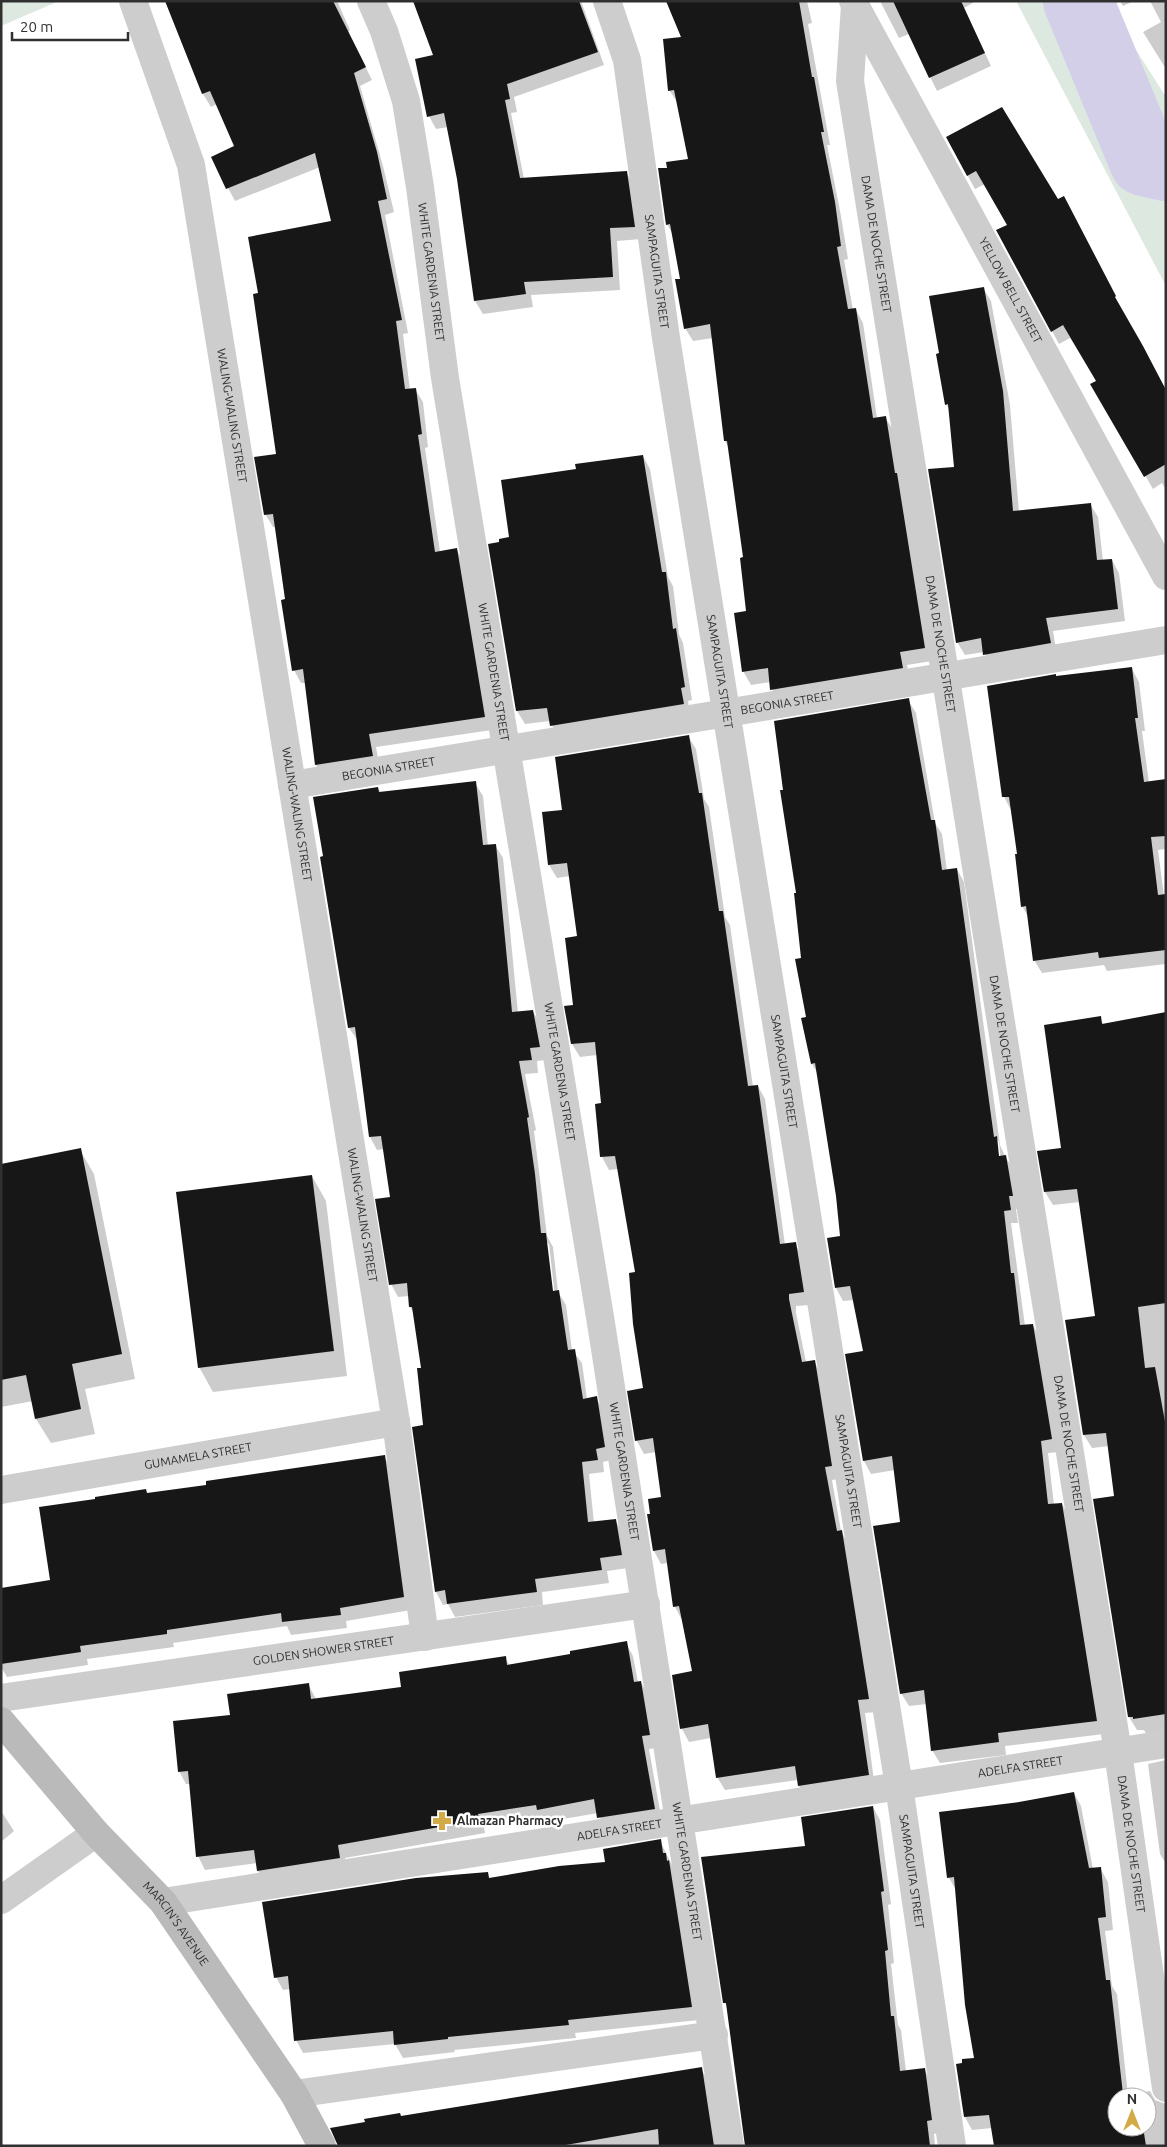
<svg xmlns="http://www.w3.org/2000/svg" width="1167" height="2147" font-family="Ubuntu,sans-serif">
	<rect width="100%" height="100%" fill="#fff"/>
	<path fill="#dde9e0" d="M1 1H59L1 26Z
		M1016 1H1105L1166 97V286Z"/>
	<path fill="#0003" fill-rule="evenodd" d="M167 1H337L350 30 348 32 372 80 360 86 383 166 394 212 385 215 408 333 403 334 410 390 415 389 423 402 428 447 425 448 440 552 457 550 464 563 492 730 376 747 380 769 324 778 316 765 306 683H301L294 670 276 527H273L265 514 277 455 259 294 332 222 320 167 235 201 228 188 236 146 217 104 211 107 203 94Z
		M424 1H581L604 65 514 97 517 112 511 113 524 179 626 172 634 185 641 239 617 241 620 290 531 295 533 307 483 314 475 301 458 179 448 127 436 129 429 116 434 56Z
		M668 1H807L812 23 808 24 830 145H827L841 216 848 259 844 260 853 310H856L863 323 877 418 885 417 893 430 932 661 907 665 910 681 779 702 772 689 771 682 751 685 743 671 747 612 745 559 729 448 725 441 713 338 693 341 685 328 682 280 673 235 667 224 689 160 678 103 669 90 683 39Z
		M880 1H976L964 8 991 66 937 91 909 34 899 38Z
		M1120 1H1134L1123 6Z
		M1150 1H1166V69L1143 32 1161 22Z
		M947 138 1071 211 1121 310 1166 390V490L1162 483 1153 489 1092 384 1097 381 1070 338 1059 344 1052 331 1009 225 985 184 975 189Z
		M983 288 991 301 1010 405 1019 512 1090 504 1098 517 1103 561 1112 560 1119 573 1125 621 1053 631 1057 656 992 667 984 652 965 655 957 642 956 468 950 411 946 404 940 354Z
		M643 456 650 469 668 577 673 586 679 634 683 643 692 700 688 701 690 717 559 739 550 721 525 724 517 711 500 543 511 538 578 470Z
		M1132 669 1139 682 1145 731H1142L1149 783 1166 781V849L1158 850 1164 896H1166V964L1107 971 1104 965 1042 973 1034 960 1029 918 1022 906 1019 855 1011 810 1004 797 1056 678Z
		M908 700 916 713 935 823 942 834 947 871 957 869 964 882 1000 1145 1005 1156 1013 1169 1020 1209H1016L1018 1223H1011L1025 1326 1033 1325 1040 1338 1059 1452 1048 1453 1054 1505 1062 1504 1069 1517 1104 1734 1005 1746 1006 1755 940 1763 932 1750 927 1704 909 1706 901 1693V1523L895 1470 871 1474 864 1461 865 1352 854 1300 843 1301 836 1288 842 1238 837 1195 818 1074 812 1064 803 1019 807 1018 802 959ZM996 1137 999 1142 1001 1162H999Z
		M688 736 696 749 704 799 709 807 725 917 730 925 753 1087 758 1086 765 1099 785 1245 795 1244 803 1257 810 1305 796 1306V1313L806 1362 814 1361 821 1374 838 1479 832 1480 841 1531 849 1545 876 1712 865 1713 875 1788 806 1799 799 1786 798 1780 725 1790 717 1777 711 1738 689 1742 682 1729 693 1672 682 1620 675 1607 668 1563 661 1564 654 1551 651 1515 662 1498 656 1452 644 1454 637 1441 629 1392 645 1389 637 1274 618 1169 609 1170 602 1157V1105L597 1055 580 1057 572 1044 566 1007 574 1006 578 937 570 876 557 878 549 865 564 811Z
		M475 783 483 796 488 846 495 845 503 858 518 1013 533 1011 540 1024 546 1060 537 1061 538 1073 525 1074 536 1130 534 1131 547 1236 553 1247 558 1292 566 1305 572 1350 582 1363 587 1399 596 1398 604 1411 611 1460 603 1462 604 1472 589 1474 594 1523 615 1520 623 1533 628 1568 607 1571 609 1583 542 1592 543 1605 455 1617 448 1604 443 1605 436 1592 424 1427 423 1369 414 1313 410 1307 409 1296 398 1297 391 1284V1198L384 1149 377 1150 370 1137 358 1041 349 1028 321 858 324 857 378 788 381 793ZM546 1241 549 1244 555 1297 553 1298Z
		M1166 1013V1742L1152 1744 1144 1730H1137L1129 1717 1115 1497 1109 1446 1092 1448 1084 1435 1066 1321 1097 1317 1080 1202 1053 1205 1045 1192 1062 1149 1100 1018 1104 1025Z
		M80 1150 94 1174 135 1379 85 1389 95 1434 51 1443 36 1419 33 1401 1 1407V1165Z
		M312 1176 326 1201 347 1376 213 1392 199 1367Z
		M384 1456 392 1469 411 1610 346 1621 347 1628 291 1635 287 1626 173 1643 174 1647 87 1659 88 1665 7 1677 1 1667V1589L51 1581 97 1500 146 1491 147 1494 208 1486Z
		M626 1643 633 1656 638 1682H641L648 1695 656 1748 649 1749 662 1822 606 1830 598 1813 546 1822 544 1818 484 1827 485 1833 345 1858 347 1871 266 1884 258 1871 257 1863 205 1870 198 1856 190 1784H186L179 1771 231 1716 308 1684 316 1699 403 1688 505 1658 510 1666 572 1655Z
		M1166 1760V1864L1160 1854 1148 1764Z
		M1074 1793 1081 1806 1093 1869 1100 1868 1108 1882 1113 1930 1105 1931 1112 1986 1117 1994 1128 2095 1150 2091 1155 2100 1166 2104V2146H995L992 2128 972 2130 965 2117 976 2059 956 1890 949 1878 1019 1803ZM1117 2097H1147V2127H1117Z
		M873 1807 880 1820 891 1904 888 1905 894 1963 891 1964 898 2025 901 2030 906 2071 924 2069 932 2082 939 2133 934 2134 935 2146H746L728 2010 725 2003 806 1847Z
		M1 1811 14 1831 1 1842Z
		M660 1841 673 1867 699 2020 575 2033 576 2038 454 2050 455 2052 403 2058 395 2044 303 2053 296 2040 291 1989 283 1990 276 1977 487 1873 490 1879 607 1863Z
		M701 2069 709 2082 719 2146H370L402 2118Z"/>
	<g fill="none" stroke-linecap="round" stroke-linejoin="round">
		<path stroke="#d3cfe9" stroke-width="70" d="M1078 1 1144 161 1166 166"/>
	</g>
	<path fill="#171717" d="M165 1H333L366 67 354 73 377 152 387 199 378 201 402 320 396 321 405 389 416 388 422 434 418 435 435 552 457 548 485 717 369 734 373 756 315 765 303 669 292 671 281 600 285 599 273 514 264 515 254 457 276 454 253 294 258 293 248 237 331 221 315 153 226 189 211 157 234 146 210 91 202 94Z
		M413 1H579L598 52 507 84 510 99 505 100 520 178 627 171 635 227 610 228 613 277 524 282 526 294 474 301 457 179 444 113 427 117 415 59 433 55Z
		M666 1H799L812 77H814L824 132H821L835 202 841 246 837 247 848 309 856 308 873 418 886 416 895 473H897L925 648 900 652 903 668 770 690 768 668 742 672 734 613 746 611 740 558 743 557 727 441H724L710 324 684 329 675 279H680L670 224 666 225 658 168H667L666 162 688 159 674 90 668 91 663 39 681 37Z
		M893 1H961L985 53 929 78Z
		M1002 107 1058 199 1064 196 1116 296 1115 297 1143 346 1166 390V464L1144 477 1090 384 1096 381 1063 325 1051 332 996 230 1007 225 976 171 967 176 946 137Z
		M984 287 1003 391 1013 511 1091 503 1097 560 1112 559 1118 609 1046 618 1051 643 983 655 981 638 956 643 928 469 954 467 948 404 945 405 936 354 939 353 929 296Z
		M643 455 662 572H666L673 629 676 628 685 687 681 688 684 704 550 726 547 708 516 711 488 544 499 542V539L509 537 501 480 576 469 575 464Z
		M1132 667 1138 718H1135L1144 782 1166 779V836L1151 837 1158 895 1166 894V950L1099 958 1098 952 1033 961 1026 906 1021 907 1015 854H1017L1009 797H1002L987 686 1056 674V676Z
		M909 698 931 820H935L942 870 957 868 994 1137 997 1136 999 1156 1006 1155 1013 1196H1009L1011 1210 1004 1211 1011 1273H1014L1020 1325 1033 1324 1052 1439 1041 1441 1048 1504 1062 1503 1097 1721 998 1733 999 1742 931 1751 924 1690 900 1694 873 1526 900 1522 892 1456 863 1461 845 1354 863 1351 850 1286 835 1288 827 1238 840 1236 836 1196 815 1063 811 1064 801 1018 806 1017 795 959 801 958 794 893H796L780 790H783L774 721Z
		M689 735 699 793H702L719 911H723L748 1086 758 1085 780 1244 796 1242 804 1292 789 1294V1299L802 1362 815 1360 832 1466 825 1467 837 1531 842 1530 869 1699 858 1700 869 1775 798 1786 795 1766 716 1778 708 1724 680 1729 672 1675 692 1671 679 1606 673 1607 665 1549 653 1551 647 1514H650L648 1499 661 1497 653 1438 635 1441 627 1391 643 1388 633 1324 629 1273 635 1272 615 1156 600 1157 595 1104 601 1103 595 1042 571 1044 564 1006 573 1005 565 938 577 936 567 863 548 865 542 812 562 810 555 757Z
		M476 781 483 845 496 844 512 1012 533 1010 540 1047 530 1048 532 1060 519 1061 529 1117 527 1118 535 1174 541 1233H546L553 1291 559 1290 568 1350 575 1349 583 1399 597 1396 605 1447 596 1449 598 1460 582 1462 588 1522 616 1519 622 1555 600 1558 602 1570 535 1579 537 1592 447 1604 445 1590 435 1592 412 1427 423 1425 417 1368H421L412 1307H409L407 1283 389 1285 375 1199 390 1197 381 1136 369 1137 355 1027 348 1028 320 857 323 856 313 797 378 787 379 792Z
		M1166 1012V1303L1138 1307 1145 1368 1155 1367 1166 1427V1714L1133 1719V1717H1128L1093 1499 1114 1496 1106 1433 1083 1435 1065 1320 1095 1316 1077 1189 1044 1192 1037 1151 1061 1148 1044 1025 1101 1016 1102 1024Z
		M81 1148 122 1354 72 1364 81 1409 35 1419 26 1375 1 1380V1164Z
		M312 1175 334 1351 198 1368 176 1192Z
		M385 1455 404 1597 340 1608 341 1615 282 1622 281 1613 167 1630V1634L80 1646 81 1652 1 1664V1588L50 1580 39 1507 95 1499V1497L146 1489 147 1493 206 1485V1481Z
		M627 1641 634 1682 641 1681 650 1735 642 1736 655 1809 597 1818 594 1799 537 1810 536 1805 478 1814 479 1820 338 1845 340 1858 257 1871 254 1850 196 1857 188 1771 178 1772 173 1721 230 1715 227 1694 309 1683 311 1699 401 1687 399 1672 506 1656 507 1665 570 1654V1651Z
		M1074 1792 1089 1868 1101 1867 1106 1917 1098 1918 1106 1980H1110L1123 2094 1137 2092V2097H1117V2127H1143L1146 2146H994L989 2115 964 2117 956 2064 962 2063V2059L974 2058 965 2005 954 1877 947 1878 939 1812 1019 1802Z
		M873 1806 884 1891 881 1892 888 1950 885 1951 891 2016H894L900 2071 925 2068 932 2120 927 2121 930 2146H745L726 2003H723L701 1857 805 1846 801 1817Z
		M661 1839 663 1853H666L667 1861 669 1860 692 2007 568 2020 569 2025 448 2037V2039L394 2045 393 2031 294 2041 288 1976 274 1978 262 1902 416 1878 488 1872 489 1878 559 1866 605 1862 603 1849Z
		M702 2067 714 2146H659L658 2129 560 2146H338L330 2128 365 2122 364 2119 400 2113 401 2116Z"/>
	<g fill="none" stroke-linecap="round" stroke-linejoin="round">
		<g stroke="#cdcdcd" stroke-width="28">
			<path id="s1" d="M133 1 191 165 396 1422 425 1637"/>
			<path id="s2" d="M371 1 384 31 406 101 420 187 445 378 600 1317 730 2146"/>
			<path id="s3" d="M607 1 627 60 666 338 899 1786 952 2146"/>
			<path id="s4" d="M853 1 855 5 850 81 1118 1752 1166 2088"/>
			<path id="s5" d="M855 5 1166 576"/>
			<path id="s6" d="M292 785 1166 640"/>
			<path id="s7" d="M1 1490 396 1422"/>
			<path id="s8" d="M1 1698 646 1604"/>
			<path d="M1 1900 96 1833"/>
			<path id="s9" d="M163 1902 1166 1744"/>
			<path d="M294 2094 714 2035"/>
		</g>
		<path stroke="#bababa" stroke-width="28" id="s10" d="M1 1721 96 1833 163 1902 294 2094 322 2146"/>
	</g>
	<defs>
		<g id="pharmacy-bare" transform="scale(1.5)"><path d="M-2-6h4v4h4v4h-4v4h-4v-4h-4v-4h4Z" fill="#d2ab47" stroke="#fff" stroke-width="2.5" paint-order="stroke"/></g>
	</defs>
	<g fill-rule="evenodd">
		<use href="#pharmacy-bare" x="442" y="1821"/>
	</g>
	<g text-anchor="middle" stroke-width="5" stroke-linejoin="round" paint-order="stroke">
		<g font-size="12" fill="#303030" stroke="#fff">
			<text dy="4" stroke="none"><textPath href="#s4" startOffset="246">DAMA DE NOCHE STREET</textPath></text>
			<text dy="4" stroke="none"><textPath href="#s2" startOffset="279">WHITE GARDENIA STREET</textPath></text>
			<text dy="4" stroke="none"><textPath href="#s3" startOffset="276">SAMPAGUITA STREET</textPath></text>
			<text dy="4" stroke="none"><textPath href="#s5" startOffset="325">YELLOW BELL STREET</textPath></text>
			<text dy="4" stroke="none"><textPath href="#s1" startOffset="428">WALING-WALING STREET</textPath></text>
			<text dy="4" stroke="none"><textPath href="#s4" startOffset="651">DAMA DE NOCHE STREET</textPath></text>
			<text dy="4" stroke="none"><textPath href="#s2" startOffset="684">WHITE GARDENIA STREET</textPath></text>
			<text dy="4" stroke="none"><textPath href="#s3" startOffset="681">SAMPAGUITA STREET</textPath></text>
			<text dy="4" stroke="none"><textPath href="#s6" startOffset="502">BEGONIA STREET</textPath></text>
			<text dy="4" stroke="none"><textPath href="#s6" startOffset="98">BEGONIA STREET</textPath></text>
			<text dy="4" stroke="none"><textPath href="#s1" startOffset="832">WALING-WALING STREET</textPath></text>
			<text dy="4" stroke="none"><textPath href="#s4" startOffset="1056">DAMA DE NOCHE STREET</textPath></text>
			<text dy="4" stroke="none"><textPath href="#s2" startOffset="1089">WHITE GARDENIA STREET</textPath></text>
			<text dy="4" stroke="none"><textPath href="#s3" startOffset="1086">SAMPAGUITA STREET</textPath></text>
			<text dy="4" stroke="none"><textPath href="#s1" startOffset="1238">WALING-WALING STREET</textPath></text>
			<text dy="4" stroke="none"><textPath href="#s4" startOffset="1461">DAMA DE NOCHE STREET</textPath></text>
			<text dy="4" stroke="none"><textPath href="#s7" startOffset="200">GUMAMELA STREET</textPath></text>
			<text dy="4" stroke="none"><textPath href="#s2" startOffset="1494">WHITE GARDENIA STREET</textPath></text>
			<text dy="4" stroke="none"><textPath href="#s3" startOffset="1491">SAMPAGUITA STREET</textPath></text>
			<text dy="4" stroke="none"><textPath href="#s8" startOffset="326">GOLDEN SHOWER STREET</textPath></text>
			<text dy="4" stroke="none"><textPath href="#s9" startOffset="868">ADELFA STREET</textPath></text>
			<text dy="4" stroke="none"><textPath href="#s9" startOffset="462">ADELFA STREET</textPath></text>
			<text dy="4" stroke="none"><textPath href="#s4" startOffset="1866">DAMA DE NOCHE STREET</textPath></text>
			<text dy="4" stroke="none"><textPath href="#s2" startOffset="1899">WHITE GARDENIA STREET</textPath></text>
			<text dy="4" stroke="none"><textPath href="#s3" startOffset="1896">SAMPAGUITA STREET</textPath></text>
			<text dy="4" stroke="none"><textPath href="#s10" startOffset="268">MARCIN'S AVENUE</textPath></text>
		</g>
		<g font-size="12" font-weight="bold" fill="#303030" stroke="#fff" text-anchor="start">
			<text x="457" y="1825">Almazan Pharmacy</text>
		</g>
	</g>
	<rect width="1167" height="2147" fill="none" stroke="#303030" stroke-width="5"/>
	<g transform="translate(1132 2112)"><circle r="24" fill="#ffffff" stroke="#acacac"/>
	<path d="M0-4L9 19L0 12L-9 19Z" fill="#d2ab47"/>
	<text y="-8" font-size="14" font-weight="bold" text-anchor="middle" fill="#303030">N</text>
	</g>
	<path d="M12 32v8h116v-8" fill="none" stroke="#303030" stroke-width="2.5"/>
	<text x="20" y="32" font-size="15" fill="#303030" stroke="#ffffff" stroke-width="4" paint-order="stroke">20 m</text>
</svg>
